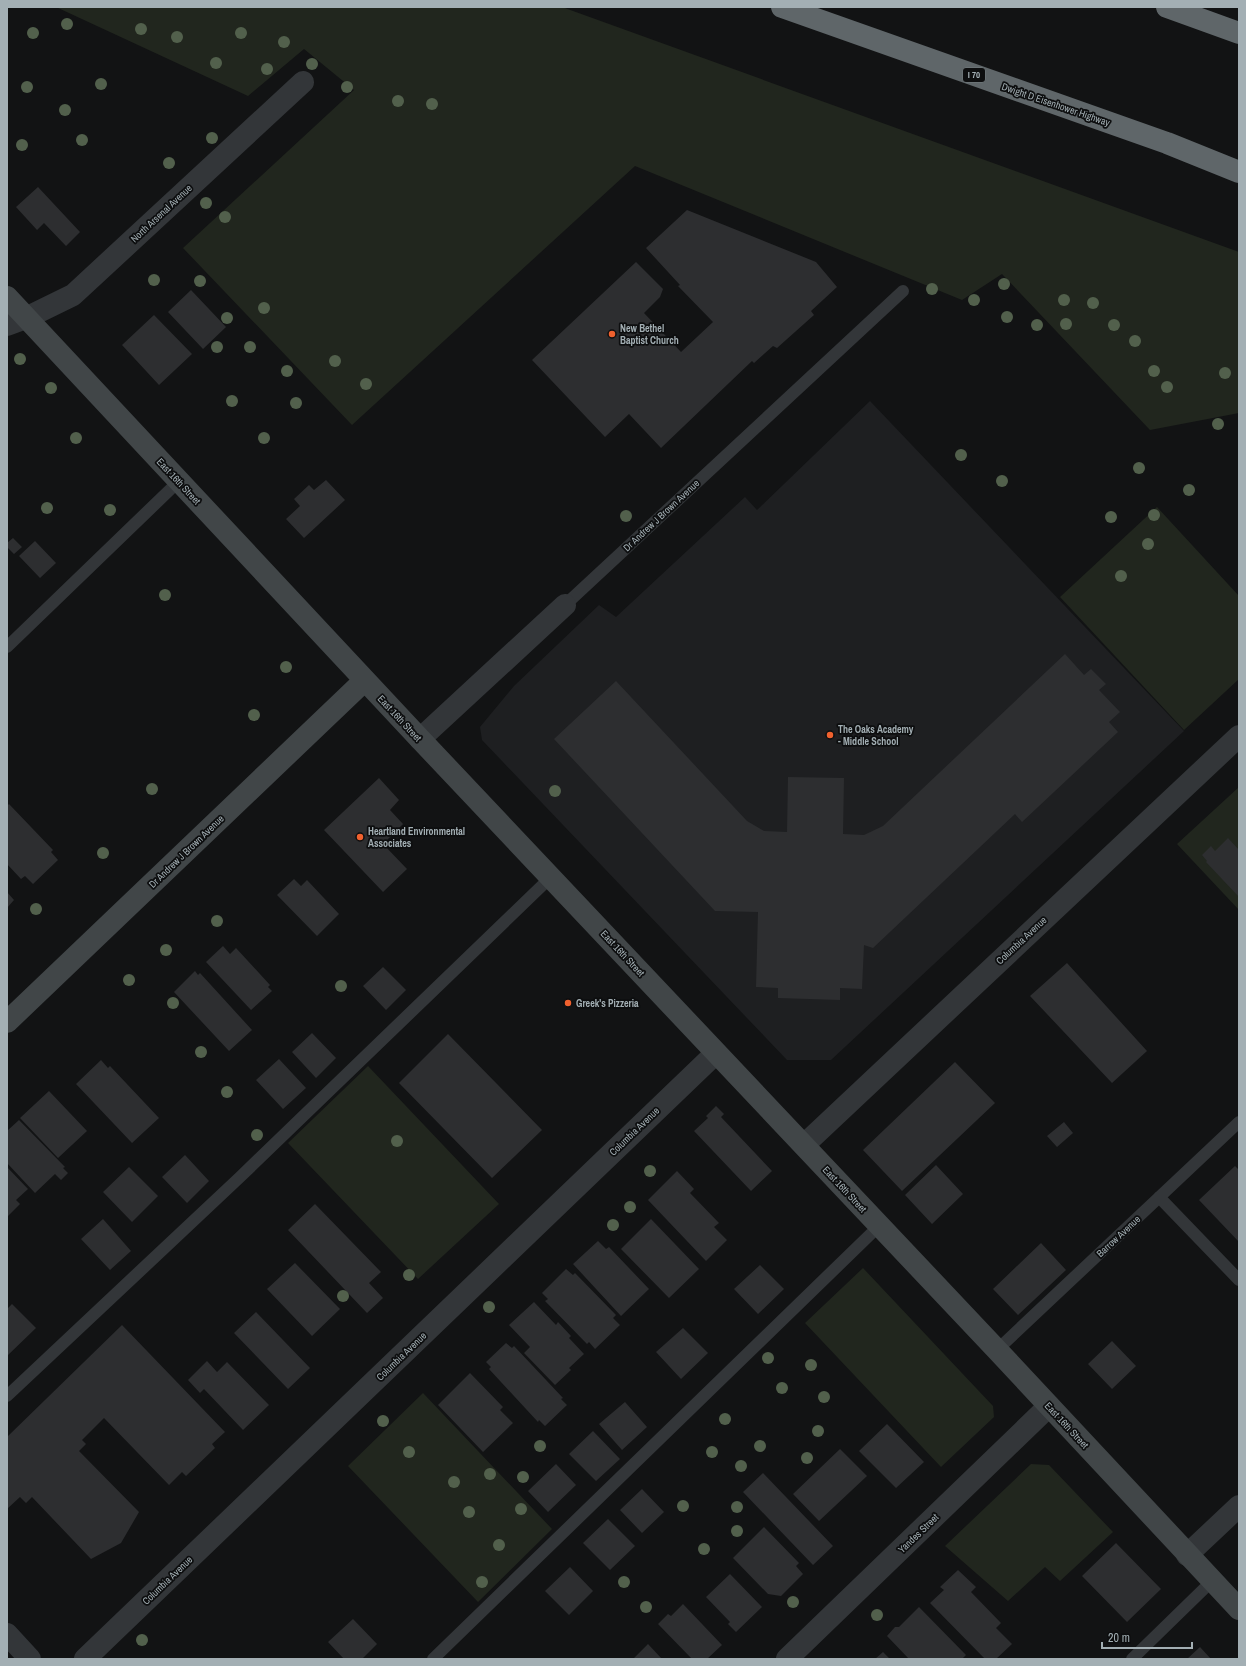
<svg xmlns="http://www.w3.org/2000/svg" width="1246" height="1666" font-family="'Archivo Narrow',sans-serif">
	<rect width="100%" height="100%" fill="#121314"/>
	<path fill="#1e1f21" d="M870 401 1184 731 831 1060H787L482 740 480 727 514 686 599 605 616 617 745 497 757 510Z"/>
	<path fill="#21261e" d="M56 7H562L1239 252V413L1150 430 1002 274 962 300 635 166 352 425 183 248 354 90 304 49 248 96Z
		M1157 507 1239 596V679L1184 730 1060 597Z
		M1239 787V910L1177 844Z
		M368 1066 499 1204 418 1279 288 1143Z
		M863 1268 993 1406 994 1417 941 1467 805 1323Z
		M423 1393 552 1529 478 1602 348 1466Z
		M1031 1464 1049 1465 1113 1532 1060 1581 1045 1567 1008 1601 945 1546Z"/>
	<path fill="#2d2e30" d="M38 187 80 232 66 246 44 223 37 230 16 207Z
		M687 210 816 262 837 287 811 311 814 315 777 348 773 346 754 363 752 361 661 448 629 414 605 437 532 360 636 262 663 289 660 297 644 313 681 352 713 322 678 286 680 285 646 248Z
		M191 290 226 327 203 349 168 312Z
		M154 315 192 354 159 385 122 345Z
		M326 480 345 500 304 538 286 519 300 506 294 499 309 485 314 490Z
		M13 538 22 547 14 554 7 547V543Z
		M35 541 56 563 40 578 19 556Z
		M1065 654 1084 675 1091 669 1106 684 1099 690 1120 712 1109 722 1118 732 1022 822 1015 814 873 948 864 945 862 989 840 988V1000L778 998V988L756 987 758 912 715 911 554 739 616 681 747 821 764 831 787 832 788 777 844 778 843 834 864 835 883 826Z
		M379 778 399 800 390 810 403 824 383 844 407 869 383 892 324 830Z
		M9 804 53 850 51 852 58 860 33 884 25 876 21 879 7 864V806Z
		M1228 838 1239 850V897L1206 862 1207 861 1202 855 1211 846 1215 851Z
		M294 879 301 886 307 880 339 914 317 936 277 895Z
		M7 892 14 900 7 908Z
		M223 946 230 954 236 948 270 985 268 987 272 991 251 1010 206 962Z
		M1067 963 1147 1051 1112 1083 1030 996Z
		M383 967 406 990 386 1010 363 986Z
		M195 971 198 975 200 973 252 1030 229 1051 174 992Z
		M312 1033 336 1058 316 1078 292 1052Z
		M448 1034 542 1130 492 1178 399 1083Z
		M279 1059 306 1088 283 1109 256 1080Z
		M101 1060 108 1068 110 1066 159 1118 132 1143 76 1084Z
		M955 1062 995 1103 902 1191 863 1150Z
		M49 1091 87 1131 58 1158 20 1118Z
		M716 1106 724 1114 721 1117 772 1171 751 1191 694 1131 708 1118 706 1116Z
		M19 1120 65 1167 63 1168 68 1173 61 1180 55 1174 35 1193 7 1163V1131Z
		M1064 1122 1073 1133 1057 1147 1047 1136Z
		M185 1155 209 1181 187 1203 162 1177Z
		M936 1165 963 1194 932 1224 905 1195Z
		M1235 1166 1239 1170V1242L1199 1200Z
		M7 1167 28 1189 16 1200 20 1204 7 1217Z
		M129 1167 158 1196 132 1222 103 1192Z
		M677 1171 694 1189 690 1193 719 1223 714 1227 727 1240 706 1261 648 1200Z
		M315 1204 381 1272 369 1283 383 1298 367 1313 288 1230Z
		M103 1219 131 1251 110 1270 81 1239Z
		M651 1219 699 1269 669 1298 621 1249Z
		M598 1241 606 1249 609 1247 649 1289 621 1316 573 1264Z
		M1041 1243 1066 1270 1018 1315 993 1289Z
		M295 1263 340 1309 312 1336 267 1289Z
		M760 1265 784 1289 758 1314 734 1289Z
		M566 1269 573 1275 575 1273 616 1315 613 1318 620 1325 595 1349 589 1342 587 1344 545 1301 548 1299 542 1293Z
		M534 1302 556 1325 558 1322 571 1336 569 1338 584 1354 569 1368 571 1370 555 1385 524 1353 530 1347 509 1325Z
		M12 1304 36 1328 7 1356V1309Z
		M256 1312 310 1368 288 1389 234 1333Z
		M122 1325 225 1432 212 1444 215 1448 186 1476 182 1472 169 1485 104 1418 82 1440 86 1444 79 1451 139 1512 121 1543 91 1559 32 1497 26 1503 20 1497 7 1509V1437Z
		M683 1328 708 1353 681 1379 656 1352Z
		M1112 1341 1136 1366 1112 1389 1088 1364Z
		M506 1343 512 1348 514 1346 563 1398 561 1399 567 1405 545 1426 539 1420 538 1422 489 1369 491 1367 486 1362Z
		M207 1361 217 1372 227 1362 269 1405 243 1430 204 1389 200 1393 188 1380Z
		M470 1373 503 1407 500 1410 513 1423 483 1452 438 1405Z
		M625 1402 647 1427 622 1450 599 1424Z
		M887 1424 924 1462 896 1488 859 1451Z
		M593 1431 620 1459 596 1481 569 1454Z
		M840 1449 867 1476 819 1521 793 1494Z
		M556 1464 576 1485 548 1512 528 1491Z
		M763 1473 833 1546 813 1565 743 1492Z
		M642 1489 664 1512 642 1533 620 1510Z
		M608 1519 635 1546 610 1570 583 1543Z
		M764 1527 799 1563 796 1566 803 1574 781 1596 768 1594 733 1558Z
		M1116 1543 1161 1589 1127 1622 1082 1576Z
		M570 1567 593 1591 569 1615 545 1591Z
		M958 1570 976 1587 971 1592 1001 1623 996 1628 1012 1644 996 1659H985L930 1603 944 1590 940 1587Z
		M730 1574 762 1607 736 1632 728 1624 730 1622 706 1597Z
		M683 1604 722 1645 707 1659H692L658 1624 668 1614 671 1616Z
		M919 1607 966 1655 962 1659H909L887 1636 895 1627H899Z
		M353 1619 377 1644 362 1659H344L328 1642Z
		M648 1644 662 1659H633Z
		M1200 1647 1211 1659H1187Z
		M883 1652 890 1659H875Z"/>
	<g fill="none" stroke-linecap="round" stroke-linejoin="round">
		<path stroke="#333639" stroke-width="12" d="M565 605 903 291
			M7 647 179 481
			M1159 1197 1239 1280
			M997 1350 1239 1122
			M7 1396 239 1178 551 877
			M433 1659 880 1225
			M1132 1659 1212 1581"/>
		<path stroke="#333639" stroke-width="22" d="M7 325 26 318 73 295 303 82
			M420 739 565 605
			M804 1145 1239 736
			M1187 1555 1239 1506
			M7 1634 30 1659
			M85 1659 716 1053
			M787 1659 1049 1406"/>
		<path stroke="#414648" stroke-width="22" d="M7 297 420 739 997 1350 1239 1609
			M7 1022 365 680"/>
		<path stroke="#5f6669" stroke-width="22" d="M782 7 1167 143 1239 172
			M1167 7 1239 33"/>
	</g>
	<g fill="#52604c">
		<circle cx="67" cy="24" r="6"/>
		<circle cx="141" cy="29" r="6"/>
		<circle cx="33" cy="33" r="6"/>
		<circle cx="241" cy="33" r="6"/>
		<circle cx="177" cy="37" r="6"/>
		<circle cx="284" cy="42" r="6"/>
		<circle cx="216" cy="63" r="6"/>
		<circle cx="312" cy="64" r="6"/>
		<circle cx="267" cy="69" r="6"/>
		<circle cx="101" cy="84" r="6"/>
		<circle cx="27" cy="87" r="6"/>
		<circle cx="347" cy="87" r="6"/>
		<circle cx="398" cy="101" r="6"/>
		<circle cx="432" cy="104" r="6"/>
		<circle cx="65" cy="110" r="6"/>
		<circle cx="212" cy="138" r="6"/>
		<circle cx="82" cy="140" r="6"/>
		<circle cx="22" cy="145" r="6"/>
		<circle cx="169" cy="163" r="6"/>
		<circle cx="206" cy="203" r="6"/>
		<circle cx="225" cy="217" r="6"/>
		<circle cx="154" cy="280" r="6"/>
		<circle cx="200" cy="281" r="6"/>
		<circle cx="1004" cy="284" r="6"/>
		<circle cx="932" cy="289" r="6"/>
		<circle cx="974" cy="300" r="6"/>
		<circle cx="1064" cy="300" r="6"/>
		<circle cx="1093" cy="303" r="6"/>
		<circle cx="264" cy="308" r="6"/>
		<circle cx="1007" cy="317" r="6"/>
		<circle cx="227" cy="318" r="6"/>
		<circle cx="1066" cy="324" r="6"/>
		<circle cx="1037" cy="325" r="6"/>
		<circle cx="1114" cy="325" r="6"/>
		<circle cx="1135" cy="341" r="6"/>
		<circle cx="217" cy="347" r="6"/>
		<circle cx="250" cy="347" r="6"/>
		<circle cx="20" cy="359" r="6"/>
		<circle cx="335" cy="361" r="6"/>
		<circle cx="287" cy="371" r="6"/>
		<circle cx="1154" cy="371" r="6"/>
		<circle cx="1225" cy="373" r="6"/>
		<circle cx="366" cy="384" r="6"/>
		<circle cx="1167" cy="387" r="6"/>
		<circle cx="51" cy="388" r="6"/>
		<circle cx="232" cy="401" r="6"/>
		<circle cx="296" cy="403" r="6"/>
		<circle cx="1218" cy="424" r="6"/>
		<circle cx="76" cy="438" r="6"/>
		<circle cx="264" cy="438" r="6"/>
		<circle cx="961" cy="455" r="6"/>
		<circle cx="1139" cy="468" r="6"/>
		<circle cx="1002" cy="481" r="6"/>
		<circle cx="1189" cy="490" r="6"/>
		<circle cx="47" cy="508" r="6"/>
		<circle cx="110" cy="510" r="6"/>
		<circle cx="1154" cy="515" r="6"/>
		<circle cx="626" cy="516" r="6"/>
		<circle cx="1111" cy="517" r="6"/>
		<circle cx="1148" cy="544" r="6"/>
		<circle cx="1121" cy="576" r="6"/>
		<circle cx="165" cy="595" r="6"/>
		<circle cx="286" cy="667" r="6"/>
		<circle cx="254" cy="715" r="6"/>
		<circle cx="152" cy="789" r="6"/>
		<circle cx="555" cy="791" r="6"/>
		<circle cx="103" cy="853" r="6"/>
		<circle cx="36" cy="909" r="6"/>
		<circle cx="217" cy="921" r="6"/>
		<circle cx="166" cy="950" r="6"/>
		<circle cx="129" cy="980" r="6"/>
		<circle cx="341" cy="986" r="6"/>
		<circle cx="173" cy="1003" r="6"/>
		<circle cx="201" cy="1052" r="6"/>
		<circle cx="227" cy="1092" r="6"/>
		<circle cx="257" cy="1135" r="6"/>
		<circle cx="397" cy="1141" r="6"/>
		<circle cx="650" cy="1171" r="6"/>
		<circle cx="630" cy="1207" r="6"/>
		<circle cx="613" cy="1225" r="6"/>
		<circle cx="409" cy="1275" r="6"/>
		<circle cx="343" cy="1296" r="6"/>
		<circle cx="489" cy="1307" r="6"/>
		<circle cx="768" cy="1358" r="6"/>
		<circle cx="811" cy="1365" r="6"/>
		<circle cx="782" cy="1388" r="6"/>
		<circle cx="824" cy="1397" r="6"/>
		<circle cx="725" cy="1419" r="6"/>
		<circle cx="383" cy="1421" r="6"/>
		<circle cx="818" cy="1431" r="6"/>
		<circle cx="540" cy="1446" r="6"/>
		<circle cx="760" cy="1446" r="6"/>
		<circle cx="409" cy="1452" r="6"/>
		<circle cx="712" cy="1452" r="6"/>
		<circle cx="807" cy="1458" r="6"/>
		<circle cx="741" cy="1466" r="6"/>
		<circle cx="490" cy="1474" r="6"/>
		<circle cx="523" cy="1477" r="6"/>
		<circle cx="454" cy="1482" r="6"/>
		<circle cx="683" cy="1506" r="6"/>
		<circle cx="737" cy="1507" r="6"/>
		<circle cx="521" cy="1509" r="6"/>
		<circle cx="469" cy="1512" r="6"/>
		<circle cx="737" cy="1531" r="6"/>
		<circle cx="499" cy="1545" r="6"/>
		<circle cx="704" cy="1549" r="6"/>
		<circle cx="482" cy="1582" r="6"/>
		<circle cx="624" cy="1582" r="6"/>
		<circle cx="793" cy="1602" r="6"/>
		<circle cx="646" cy="1607" r="6"/>
		<circle cx="877" cy="1615" r="6"/>
		<circle cx="142" cy="1640" r="6"/>
	</g>
	<g fill="#f0612e" stroke="#0d0e0f" stroke-width="1.5">
		<circle cx="612" cy="334" r="4"/>
		<circle cx="830" cy="735" r="4"/>
		<circle cx="360" cy="837" r="4"/>
		<circle cx="568" cy="1003" r="4"/>
	</g>
	<g text-anchor="middle" stroke-width="3.5" stroke-linejoin="round" paint-order="stroke">
		<rect fill="#0d0e0f" stroke="#767f82" stroke-width="1" x="963" y="68" width="22" height="14" rx="3"/>
		<g font-size="9" font-weight="bold" fill="#a3afb4">
			<text x="974" y="78">I 70</text>
		</g>
		<g font-size="10" fill="#a3afb4" stroke="#0d0e0f">
			<text transform="translate(1056 104) rotate(19)" y="4">Dwight D Eisenhower Highway</text>
			<text transform="translate(161 213) rotate(-43)" y="4">North Arsenal Avenue</text>
			<text transform="translate(179 481) rotate(47)" y="4">East 16th Street</text>
			<text transform="translate(661 515) rotate(-43)" y="4">Dr Andrew J Brown Avenue</text>
			<text transform="translate(400 718) rotate(47)" y="4">East 16th Street</text>
			<text transform="translate(186 851) rotate(-44)" y="4">Dr Andrew J Brown Avenue</text>
			<text transform="translate(1021 940) rotate(-43)" y="4">Columbia Avenue</text>
			<text transform="translate(623 953) rotate(47)" y="4">East 16th Street</text>
			<text transform="translate(634 1131) rotate(-44)" y="4">Columbia Avenue</text>
			<text transform="translate(845 1189) rotate(47)" y="4">East 16th Street</text>
			<text transform="translate(1118 1236) rotate(-43)" y="4">Barrow Avenue</text>
			<text transform="translate(401 1356) rotate(-44)" y="4">Columbia Avenue</text>
			<text transform="translate(1067 1425) rotate(47)" y="4">East 16th Street</text>
			<text transform="translate(918 1533) rotate(-44)" y="4">Yandes Street</text>
			<text transform="translate(167 1580) rotate(-44)" y="4">Columbia Avenue</text>
		</g>
		<g font-size="10" font-weight="bold" fill="#a3afb4" stroke="#0d0e0f" text-anchor="start">
			<text x="620" y="332">New Bethel<tspan x="620" dy="12">Baptist Church</tspan></text>
			<text x="838" y="733">The Oaks Academy<tspan x="838" dy="12">- Middle School</tspan></text>
			<text x="368" y="835">Heartland Environmental<tspan x="368" dy="12">Associates</tspan></text>
			<text x="576" y="1007">Greek's Pizzeria</text>
		</g>
	</g>
	<rect width="1246" height="1666" fill="none" stroke="#a3afb4" stroke-width="16"/>
	<path d="M1102 1642v6h90v-6" fill="none" stroke="#a3afb4" stroke-width="2"/>
	<text x="1108" y="1642" font-size="12" fill="#a3afb4" stroke="#0d0e0f" stroke-width="3" paint-order="stroke">20 m</text>
</svg>
